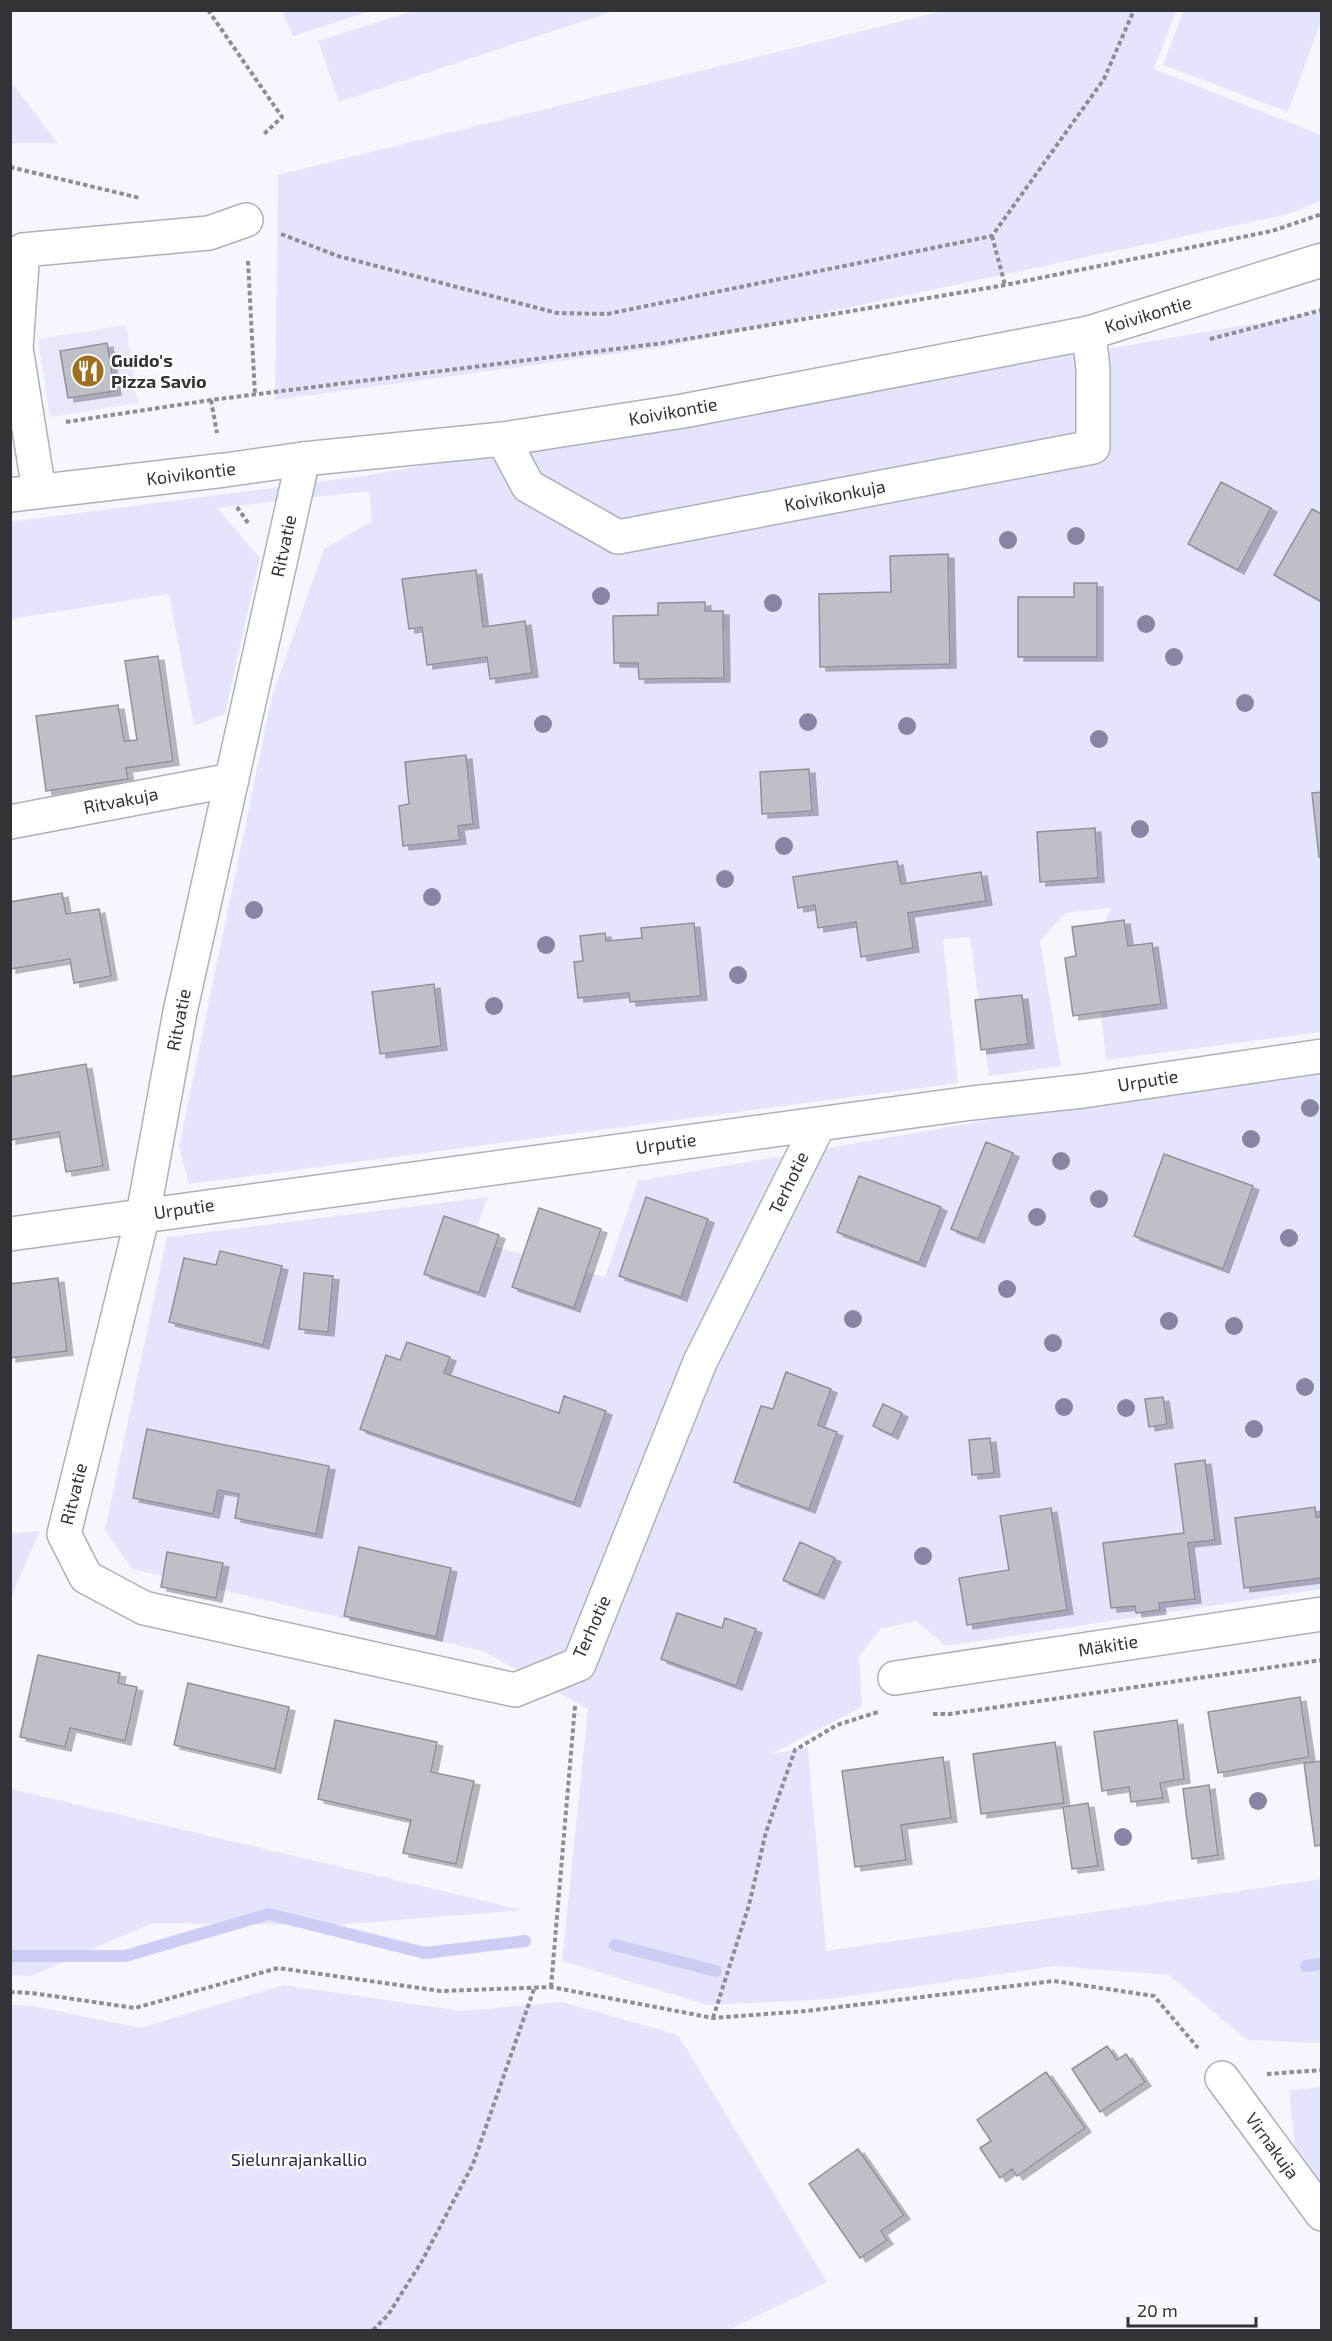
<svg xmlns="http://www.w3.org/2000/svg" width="1332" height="2341" font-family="'Exo 2',sans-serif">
	<defs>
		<filter id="shadow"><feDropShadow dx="6" dy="4" stdDeviation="0" flood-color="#0004"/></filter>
	</defs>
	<rect width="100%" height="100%" fill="#f6f6ff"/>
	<path fill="#e8e8fb" d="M126 325 138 403 50 417 38 339Z"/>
	<path fill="#e4e4fd" d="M947 10 1176 11 1154 69 1321 135V201L1288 214 664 347 275 400 278 175Z
		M1184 10 1321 11V21L1288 112 1163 65Z
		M282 11H370L293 36Z
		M413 11V10L614 11 339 102 318 41Z
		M10 82H11L58 143H11Z
		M1321 312V1032L1106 1060 1094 945 1111 908 1065 913 1040 941 1061 1066 989 1076 970 937 943 939 958 1083 189 1184 179 1147 272 696 324 549 372 521 369 491 217 508 260 558 225 714 194 726 169 594 11 619 10 522 363 476Z
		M1321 1066V1589L946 1646 916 1621 881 1629 859 1656 862 1707 771 1754 808 1748 826 1951 1321 1879V2043L1247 2040 1169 1975 1055 1966 830 1999 708 2005 562 1961 588 1709 483 1651 132 1569 105 1530 167 1237 488 1197 472 1240 605 1277 638 1181 1157 1091Z
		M40 1531 11 1597V1534Z
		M11 1789 523 1910 336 1925 152 1923 31 1976 11 1975Z
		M284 1985 461 2011 562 2002 678 2035 827 2282 728 2330H11V2005L34 2006 140 2028Z
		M1321 2087V2192L1296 2159 1289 2090Z"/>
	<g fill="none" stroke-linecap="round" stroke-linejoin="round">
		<path stroke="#cdccf4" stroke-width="12" d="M615 1945 716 1971
			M10 1956H125L269 1914 425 1953 525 1941
			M1306 1966 1322 1964"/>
	</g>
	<path fill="#bfbfc9" stroke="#90909a" stroke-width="1.5" filter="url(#shadow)" d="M107 343 115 391 68 398 60 351Z
		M1221 482 1271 508 1238 570 1188 544Z
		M1312 509 1322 514V602L1274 575Z
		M948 554 950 664 820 667 819 594 891 592 890 556Z
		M476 570 483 627 525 621 532 673 490 679 487 657 427 665 422 627 409 629 402 579Z
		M1074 583H1097V657H1018V597H1074Z
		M705 602V611H723L724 678 639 679 638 663H614L613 616 658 615V603Z
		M158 656 173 761 126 768 128 779 46 791 36 716 118 705 124 741 137 740 125 661Z
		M466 755 473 824 458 826 460 840 403 846 399 806 409 804 405 762Z
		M809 769 812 811 762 814 760 772Z
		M1322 792V857H1319L1312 793Z
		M1095 828 1098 878 1040 882 1037 832Z
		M897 861 901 884 981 872 986 901 908 913 913 948 861 957 856 922 818 928 815 905 798 908 793 877Z
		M62 893 66 914 99 909 111 976 74 983 70 959 10 969V902Z
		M1124 920 1128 946 1152 943 1161 1004 1073 1016 1065 958 1076 956 1072 927Z
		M694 923 701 996 630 1002 629 993 578 998 574 962 583 961 580 936 605 933 606 941 642 938 641 928Z
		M434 984 441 1046 380 1054 372 992Z
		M1022 995 1028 1044 981 1050 975 1000Z
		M86 1064 103 1166 66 1172 59 1132 10 1140V1077Z
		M986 1142 1013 1153 978 1239 951 1229Z
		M1164 1154 1253 1186 1223 1269 1134 1236Z
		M859 1176 941 1207 919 1263 837 1232Z
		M646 1197 708 1219 681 1297 619 1276Z
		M539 1208 601 1229 574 1308 512 1287Z
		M444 1216 499 1235 479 1293 424 1274Z
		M220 1251 282 1266 263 1345 169 1322 184 1258 216 1265Z
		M304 1273 333 1276 328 1332 299 1329Z
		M58 1278 67 1351 10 1358V1284Z
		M407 1342 450 1357 444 1373 559 1413 564 1396 606 1411 574 1503 360 1429 386 1355 400 1360Z
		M786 1372 831 1389 818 1425 837 1432 809 1509 734 1482 761 1406 773 1409Z
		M1163 1397 1167 1424 1149 1427 1145 1399Z
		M883 1404 902 1413 892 1435 873 1426Z
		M147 1429 329 1466 316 1534 235 1518 239 1494 218 1490 213 1514 133 1498Z
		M990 1438 994 1473 972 1475 969 1440Z
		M1205 1460 1215 1540 1188 1543 1195 1599 1159 1603 1160 1610 1136 1613 1135 1606 1111 1608 1103 1543 1184 1533 1175 1464Z
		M1315 1507 1316 1517H1322V1578L1244 1588 1235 1518Z
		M1051 1508 1067 1610 967 1625 959 1578 1009 1570 1000 1516Z
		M800 1542 835 1558 818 1595 783 1580Z
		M359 1547 451 1568 436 1637 344 1616Z
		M167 1552 223 1563 216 1598 161 1587Z
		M677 1613 722 1628 725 1618 756 1629 736 1686 661 1659Z
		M38 1655 120 1673 118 1683 137 1687 125 1741 70 1728 65 1747 20 1737Z
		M188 1683 289 1707 275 1769 174 1745Z
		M1300 1697 1309 1757 1218 1773 1208 1712Z
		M335 1720 437 1742 431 1772 474 1781 456 1864 403 1853 411 1820 318 1799Z
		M1177 1720 1184 1779 1160 1783 1163 1798 1131 1802 1129 1787 1102 1791 1094 1732Z
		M1055 1742 1064 1803 981 1814 973 1754Z
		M943 1757 951 1818 901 1825 906 1860 855 1867 842 1771Z
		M1322 1761V1845L1315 1846 1304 1763Z
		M1209 1785 1218 1855 1192 1859 1183 1789Z
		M1088 1803 1098 1866 1072 1869 1063 1807Z
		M1107 2046 1117 2060 1126 2054 1145 2082 1100 2112 1072 2069Z
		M1046 2072 1085 2128 1017 2176 1012 2169 1000 2178 980 2148 991 2141 977 2120Z
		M858 2149 904 2215 881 2231 887 2240 860 2258 809 2184Z"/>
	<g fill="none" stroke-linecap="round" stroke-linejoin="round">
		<g stroke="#afafba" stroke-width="36">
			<path id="minor" d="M503 439 528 486 618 537 1093 447V369L1089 333
				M303 459 180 1012 143 1215 64 1534 86 1577 144 1608 515 1690 579 1664 700 1362 819 1124
				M39 491 16 348 23 250 209 233 246 220
				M10 822 232 780
				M10 1234 972 1103 1083 1091 1322 1056
				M895 1678 1322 1614
				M1222 2078 1322 2214"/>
		</g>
		<g stroke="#afafba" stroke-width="36">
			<path id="major" d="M10 495 225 470 303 459 503 439 683 411 1089 333 1322 260"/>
		</g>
		<path stroke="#8d8d93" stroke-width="4" stroke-dasharray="4.5 3" stroke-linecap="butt" d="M208 10 282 117 264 134
			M10 167 140 198
			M281 234 338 256 557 313 607 314 992 236 1104 79 1134 10
			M992 236 1005 285
			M248 261 255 395
			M1210 339 1322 310
			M211 400 217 433
			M66 422 211 400 663 343 1005 285 1272 231 1322 214
			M237 507 248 523
			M933 1714H950L1322 1660
			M551 1987 575 1706
			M10 1992 32 1993 135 2008 278 1968 441 1991 551 1987 713 2018 806 2011 1054 1981 1154 1996 1198 2048
			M713 2018 749 1905 766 1832 795 1750 837 1725 878 1712
			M1267 2074 1322 2070
			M373 2330 388 2315 422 2261 473 2164 534 1989"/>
		<use href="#minor" stroke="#fff" stroke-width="33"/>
		<use href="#major" stroke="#fff" stroke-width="33"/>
	</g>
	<g fill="#8885a4">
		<circle cx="1076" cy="536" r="9"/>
		<circle cx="1008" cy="540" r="9"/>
		<circle cx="601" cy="596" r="9"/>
		<circle cx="773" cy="603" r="9"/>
		<circle cx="1146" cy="624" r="9"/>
		<circle cx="1174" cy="657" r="9"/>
		<circle cx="1245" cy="703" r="9"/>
		<circle cx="808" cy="722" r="9"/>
		<circle cx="543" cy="724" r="9"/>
		<circle cx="907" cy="726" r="9"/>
		<circle cx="1099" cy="739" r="9"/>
		<circle cx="1140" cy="829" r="9"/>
		<circle cx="784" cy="846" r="9"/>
		<circle cx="725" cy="879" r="9"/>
		<circle cx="432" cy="897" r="9"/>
		<circle cx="254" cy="910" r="9"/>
		<circle cx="546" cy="945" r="9"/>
		<circle cx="738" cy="975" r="9"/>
		<circle cx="494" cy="1006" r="9"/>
		<circle cx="1310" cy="1108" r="9"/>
		<circle cx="1251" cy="1139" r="9"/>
		<circle cx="1061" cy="1161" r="9"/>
		<circle cx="1099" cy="1199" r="9"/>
		<circle cx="1037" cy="1217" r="9"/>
		<circle cx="1289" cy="1238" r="9"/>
		<circle cx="1007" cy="1289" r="9"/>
		<circle cx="853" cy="1319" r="9"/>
		<circle cx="1169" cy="1321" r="9"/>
		<circle cx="1234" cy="1326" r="9"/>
		<circle cx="1053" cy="1343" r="9"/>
		<circle cx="1305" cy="1387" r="9"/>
		<circle cx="1064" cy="1407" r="9"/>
		<circle cx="1126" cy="1408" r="9"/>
		<circle cx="1254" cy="1429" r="9"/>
		<circle cx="923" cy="1556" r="9"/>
		<circle cx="1258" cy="1801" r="9"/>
		<circle cx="1123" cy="1837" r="9"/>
	</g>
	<defs>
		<g id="restaurant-disc" transform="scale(1.725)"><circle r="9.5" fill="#9d6f21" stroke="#fff"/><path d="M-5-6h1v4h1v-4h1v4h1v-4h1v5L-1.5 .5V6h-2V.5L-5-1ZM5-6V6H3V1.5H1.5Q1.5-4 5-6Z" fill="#fff"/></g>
	</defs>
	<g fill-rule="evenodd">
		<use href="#restaurant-disc" x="88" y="371"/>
	</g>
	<g text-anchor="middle" stroke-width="4.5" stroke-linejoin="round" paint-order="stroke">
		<g font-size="18" fill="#333337" stroke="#fff">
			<text transform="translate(1148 315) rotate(-17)" y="6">Koivikontie</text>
			<text transform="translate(673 412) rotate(-10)" y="6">Koivikontie</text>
			<text transform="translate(191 474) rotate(-7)" y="6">Koivikontie</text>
			<text transform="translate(835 496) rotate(-11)" y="6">Koivikonkuja</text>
			<text transform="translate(284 546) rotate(-78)" y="6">Ritvatie</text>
			<text transform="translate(121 801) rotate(-11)" y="6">Ritvakuja</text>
			<text transform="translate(179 1020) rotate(-79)" y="6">Ritvatie</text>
			<text transform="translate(1148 1081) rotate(-9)" y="6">Urputie</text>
			<text transform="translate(666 1144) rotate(-8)" y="6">Urputie</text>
			<text transform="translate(789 1183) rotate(-64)" y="6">Terhotie</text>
			<text transform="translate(184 1209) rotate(-8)" y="6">Urputie</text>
			<text transform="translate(74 1494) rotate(-76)" y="6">Ritvatie</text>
			<text transform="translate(592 1627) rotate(-66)" y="6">Terhotie</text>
			<text transform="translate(1108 1646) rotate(-9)" y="6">Mäkitie</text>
			<text transform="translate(1272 2146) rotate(54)" y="6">Virnakuja</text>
		</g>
		<g font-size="18" font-weight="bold" fill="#333337" stroke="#fff" text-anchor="start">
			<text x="111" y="367">Guido's<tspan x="111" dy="21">Pizza Savio</tspan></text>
		</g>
		<g font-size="18" fill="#2e2859" stroke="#fff">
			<text x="299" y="2166">Sielunrajankallio</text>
		</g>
	</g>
	<rect width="1332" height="2341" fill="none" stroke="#333337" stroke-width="24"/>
	<path d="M1128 2317v9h128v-9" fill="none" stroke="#333337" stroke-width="3"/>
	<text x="1137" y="2317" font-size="18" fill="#333337" stroke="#ffffff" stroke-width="4.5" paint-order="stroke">20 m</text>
</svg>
